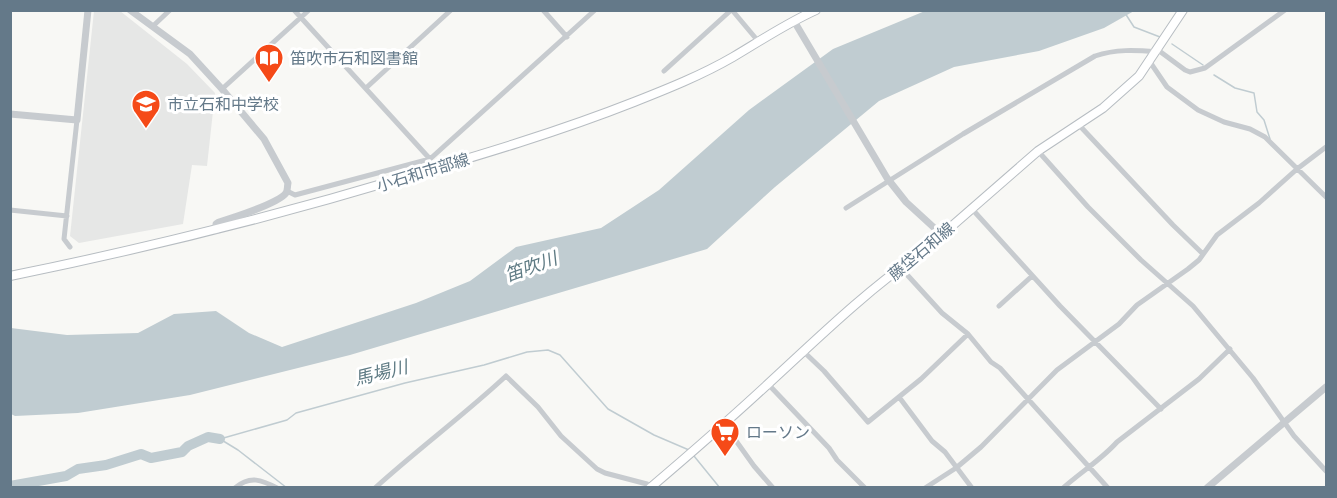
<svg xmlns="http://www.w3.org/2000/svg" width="1337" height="498" font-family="'DejaVu Sans','Noto Sans JP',sans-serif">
	<rect width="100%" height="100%" fill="#f8f8f5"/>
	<path fill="#e6e7e6" d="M94 11H120L187 64 215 93 207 166 192 165 183 224 79 243 70 236Z"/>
	<path fill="#c0ccd1" d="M925 11H1134L1104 28 1039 51 954 67 879 101 775 187 707 249 350 355 190 395 78 413 15 416 11 414V328L67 335 138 333 174 314 216 311 249 333 282 347 416 303 470 281 516 247 601 228 659 190 749 110 833 49Z"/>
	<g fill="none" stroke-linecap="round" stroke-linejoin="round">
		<path stroke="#c0ccd1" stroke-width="1.5" d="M1123 10 1134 27 1160 37
			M1172 44 1203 65
			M1214 75 1235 88 1254 93 1257 112 1264 120 1270 139
			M220 439 287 420 296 413 405 383 484 365 527 352 548 350 560 355 608 409 654 435 689 450
			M220 439 238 450 287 488
			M694 456 720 488"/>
		<path stroke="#c0ccd1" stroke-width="10" d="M10 486 66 476 78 469 106 465 141 454 151 458 182 452 188 446 208 437 220 439"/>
		<g stroke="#b7bdc2" stroke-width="10">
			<path id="secondary" d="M10 276C143 249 272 217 402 178 480 155 558 132 634 102 667 89 702 75 733 57 760 41 787 23 816 10
				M650 488C690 454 729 420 768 384 817 339 866 291 921 253L1038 151 1103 108 1139 76 1183 10"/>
		</g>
		<path stroke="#c7cbcf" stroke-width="5" d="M294 10 430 159
			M543 10 567 37
			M732 10 758 41
			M153 26 170 10
			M1158 50 1185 70 1190 72 1205 68 1285 10
			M1150 62 1167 87 1198 110 1224 122 1250 129 1265 137 1326 197
			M664 71 729 12
			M366 88 451 10
			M222 89 309 10
			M1079 125 1173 225 1203 254
			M1038 151 1088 207 1141 260 1193 306 1253 378 1294 436 1326 471
			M287 191 295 195 430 159 595 10
			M846 208 963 134 1095 56C1116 49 1135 50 1157 52
			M972 209 1060 306 1161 409
			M10 210 67 216
			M70 247 64 239 77 120
			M900 267 942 313 968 334 991 362 1000 368 1108 488
			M999 306 1032 276
			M803 351 824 371 868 422 921 379 968 334
			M768 384 829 448 837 460 865 488
			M899 397 932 441 945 452 972 488
			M724 424 754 466 773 488
			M235 488C250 475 262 480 277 488
			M375 488C418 449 464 415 506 376L538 407 561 436 597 469 605 473 647 484 650 488
			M925 488 956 468 981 447 1057 370 1119 324 1137 305 1188 269 1199 260 1217 235 1259 203 1297 169 1326 147
			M1063 488C1081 472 1102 459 1117 442L1199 379 1230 349"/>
		<path stroke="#c7cbcf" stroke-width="7" d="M130 10 190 54 222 89 264 139 288 183C287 188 288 189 286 193 279 203 232 218 219 222L216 224V230
			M794 21 887 178 906 202 942 235
			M10 114 77 120 88 10
			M1207 488 1326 387"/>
		<use href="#secondary" stroke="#fff" stroke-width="8"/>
	</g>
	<defs>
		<g id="library-pin" transform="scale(1.5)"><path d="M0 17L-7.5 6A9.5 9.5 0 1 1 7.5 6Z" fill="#f54a18" stroke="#fff"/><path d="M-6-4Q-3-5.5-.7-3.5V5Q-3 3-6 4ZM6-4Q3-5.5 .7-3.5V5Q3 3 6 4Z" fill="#fff"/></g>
		<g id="school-pin" transform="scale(1.5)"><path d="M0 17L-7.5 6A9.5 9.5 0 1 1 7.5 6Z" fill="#f54a18" stroke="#fff"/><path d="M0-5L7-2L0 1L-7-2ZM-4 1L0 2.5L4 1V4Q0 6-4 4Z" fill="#fff"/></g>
		<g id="supermarket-pin" transform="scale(1.5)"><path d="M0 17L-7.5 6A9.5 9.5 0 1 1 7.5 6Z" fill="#f54a18" stroke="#fff"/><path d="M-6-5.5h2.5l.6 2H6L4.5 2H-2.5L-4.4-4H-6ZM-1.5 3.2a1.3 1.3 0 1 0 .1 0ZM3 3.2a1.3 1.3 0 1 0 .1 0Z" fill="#fff"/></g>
	</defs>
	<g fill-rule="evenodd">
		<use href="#library-pin" x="269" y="58"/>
		<use href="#school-pin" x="146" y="104"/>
		<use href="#supermarket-pin" x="725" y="432"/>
	</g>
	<g text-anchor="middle" stroke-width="6" stroke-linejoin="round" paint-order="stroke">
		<g font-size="16" fill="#647989" stroke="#fff" text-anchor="start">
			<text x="290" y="64">笛吹市石和図書館</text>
			<text x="167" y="110">市立石和中学校</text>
			<text x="746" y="438">ローソン</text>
		</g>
		<g font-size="16" fill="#647989" stroke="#fff">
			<text transform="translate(423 172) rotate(-17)" y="6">小石和市部線</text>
			<text transform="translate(921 251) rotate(-40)" y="6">藤垈石和線</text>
		</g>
		<g font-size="18" font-style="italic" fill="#5f7b84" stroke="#fff">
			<text transform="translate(531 267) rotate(-20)" y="6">笛吹川</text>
			<text transform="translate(381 373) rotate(-14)" y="6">馬場川</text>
		</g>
	</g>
	<rect width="1337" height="498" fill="none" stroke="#647989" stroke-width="24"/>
</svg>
